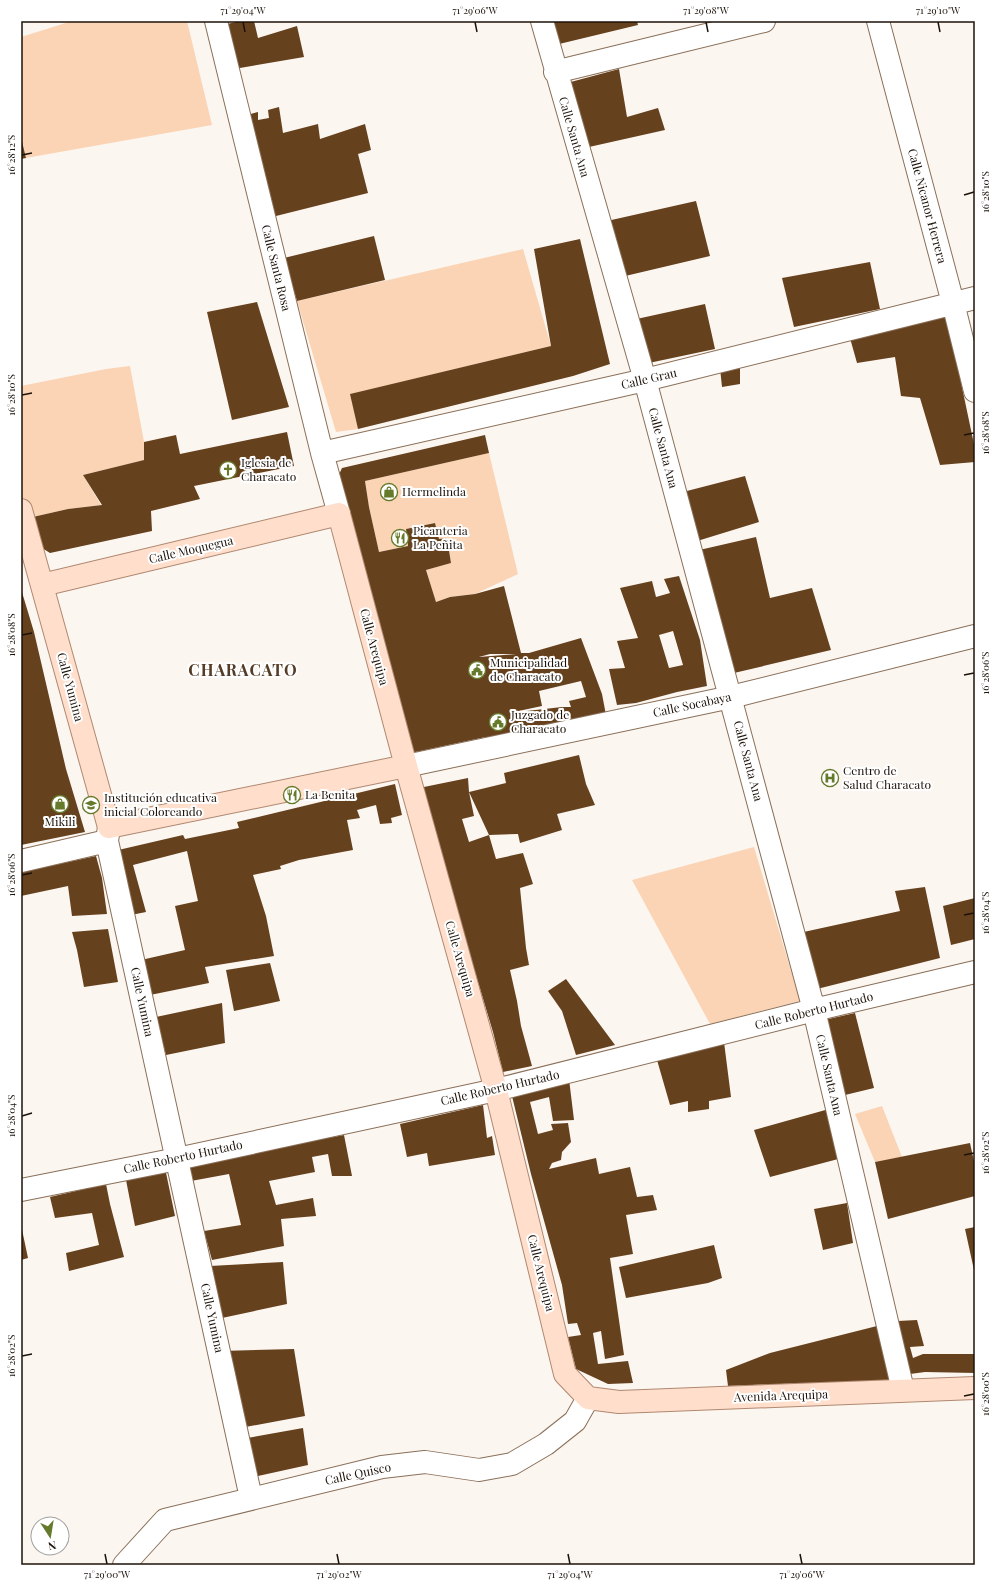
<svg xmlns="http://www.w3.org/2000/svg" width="996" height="1586" font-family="'Playfair Display',serif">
	<rect width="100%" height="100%" fill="#fcf6f1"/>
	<path fill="#fad4b4" d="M72 21H187L212 125 26 158 21 134V37Z
		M523 249 551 346 351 394 358 429 336 432 297 301Z
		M130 366 144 442V460L83 475 101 505 68 509 24 519 21 506V386L106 369Z
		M489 453 518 574 475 594 450 597 436 602 426 570 451 563 447 538 439 539 435 523 406 529 408 546 379 552 369 507 365 481Z
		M754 847 800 1001 710 1024 632 880Z
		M882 1106 902 1157 875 1162 855 1114Z"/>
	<path fill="#66411d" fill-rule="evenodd" d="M240 21H254L258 38 297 26 304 57 234 69 223 25Z
		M551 21H637L638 25 555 45Z
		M619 69 627 117 658 108 665 130 580 149 567 83Z
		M279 107 283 133 318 124 320 139 365 124 371 150 358 154 368 193 272 217 247 115 258 112V120L269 118 268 110Z
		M21 137 26 158 21 159Z
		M696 201 710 256 621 277 607 221Z
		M374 236 385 280 297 301 284 258Z
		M580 239 610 364 573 376 358 429 350 394 551 346 534 249Z
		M870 262 880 309 794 327 782 278Z
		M257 302 289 407 232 420 207 312Z
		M705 304 715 349 644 364 632 320Z
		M947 316 975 449V462L940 465 920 398 901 396 895 357 857 363 850 338Z
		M740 365V384L722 387 720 368Z
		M287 432 294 466 194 486 200 499 151 511 152 531 50 553 34 543 24 519 68 509 102 505 83 475 144 460V442L176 435 180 454Z
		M485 435 489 453 365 481 369 507 379 552 408 546 406 529 435 523 439 539 447 538 451 563 426 570 436 602 450 597 475 594 504 586 521 653H529L581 638 602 694 606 715 487 744 486 737 411 753 337 479 342 468ZM490 654H516L479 657ZM581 681 586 697 569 701 571 707H562L509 713 542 706 539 691Z
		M745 476 759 522 694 542 683 492Z
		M756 537 770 598 812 588 831 650 734 673 695 551Z
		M679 576 700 640 707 686 677 692 636 703 617 705 609 669 625 668 617 641 638 638 620 588 652 581 656 597 670 593 664 579ZM673 631 683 665 669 668 659 635Z
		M21 589 34 632 66 769 85 832 21 845Z
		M579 755 586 784 595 805 557 814 562 830 520 843 518 834 489 835 469 792 474 816 462 819 469 842 489 835 496 859 523 853 533 884 520 888 526 948 529 965 510 970 517 1001 521 1026 532 1066 503 1072 493 1032 472 962 456 919 419 788 468 778 469 792 506 783 504 773Z
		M395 784 402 815 391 818 392 823 380 824 376 805 357 810 360 818 347 820 353 850 299 860 280 866 281 869 253 875 266 916 274 956 205 967 209 983 150 995 141 960 185 950 175 906 198 901 187 851 133 865 146 912 131 915 114 851 183 835 185 839 239 828 237 822Z
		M96 856 102 878 107 914 72 916 68 886 21 896V872Z
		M925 887 940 958 813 990 799 933 900 911 895 891Z
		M975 898V939L951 945 943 906Z
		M108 929 118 982 84 987 77 950 72 932Z
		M270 963 280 1001 234 1011 226 970Z
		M566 979 615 1045 576 1055 562 1011 548 991Z
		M222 1003 225 1043 166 1055 156 1017Z
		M855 1013 874 1088 845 1095 824 1020Z
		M724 1042 731 1097 709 1101V1109L688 1112V1101L670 1105 657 1060Z
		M569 1079 574 1120 553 1121 549 1097 530 1102 538 1134 553 1130 551 1124 568 1123 571 1142 562 1152 561 1160 552 1163 549 1169 596 1158 599 1174 630 1167 637 1197 653 1195 657 1210 626 1215 633 1254 610 1258 624 1355 605 1359 601 1331 593 1333 598 1364 628 1361 633 1383 608 1384 576 1369 568 1337 581 1335 577 1323 568 1324 562 1285 531 1174 511 1092Z
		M483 1105 487 1138 492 1136 495 1155 429 1166 427 1153 407 1157 400 1124Z
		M829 1109 842 1158 770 1177 754 1130Z
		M344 1135 352 1176H332L328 1154 312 1157 315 1172 269 1181 276 1205 313 1198 316 1216 281 1219 284 1246 212 1260 204 1231 241 1225 229 1174 191 1181 189 1163Z
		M970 1143 975 1166V1196L888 1219 875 1162Z
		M165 1168 175 1216 135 1226 125 1175Z
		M106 1184 110 1204 124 1257 69 1271 66 1253 99 1245 92 1213 55 1218 50 1197Z
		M847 1203 853 1243 823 1250 814 1209Z
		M21 1225 28 1258 21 1260Z
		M975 1227V1270H974L965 1229Z
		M714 1245 722 1278 708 1283 626 1298 619 1267Z
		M283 1262 287 1304 222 1318 210 1266Z
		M917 1320 924 1346 910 1347 913 1358 923 1354H975V1373L925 1372 910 1374 898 1321Z
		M877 1326 892 1382 805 1383 728 1386 726 1370 770 1353Z
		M294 1349 305 1416 240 1428 221 1351Z
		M303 1428 308 1465 258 1476 247 1438Z"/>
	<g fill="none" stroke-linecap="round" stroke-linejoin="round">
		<g stroke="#8a7059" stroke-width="24">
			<path id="minor" d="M216 21 322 453 339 514
				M542 21 645 380 814 1010 903 1390
				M878 21 953 303 975 391
				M555 72 764 21
				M322 453 645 380 975 298
				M406 766 731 697 975 636
				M109 827 107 841 251 1498
				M21 861 107 841
				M21 1190 177 1159 496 1090 814 1010 975 972
				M124 1565 165 1520 382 1467 425 1462 479 1470 512 1464 546 1444 575 1421 588 1398"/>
		</g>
		<g stroke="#b08870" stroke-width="24">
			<path id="major" d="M21 510 109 827 406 766
				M42 585 339 514 406 766 496 1090 565 1374 588 1398 619 1402 975 1388"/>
		</g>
		<use href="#minor" stroke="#fff" stroke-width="22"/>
		<use href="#major" stroke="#ffdecb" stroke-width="22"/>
	</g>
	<path fill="none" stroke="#1c1209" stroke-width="1.5" d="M243 22 245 32M475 22 477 32M706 22 708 32M938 22 940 32M22 155 32 153M964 195 974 192M22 395 32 393M964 435 974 433M22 635 32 633M964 675 974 673M22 875 32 873M964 915 974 913M22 1116 32 1113M964 1155 974 1153M22 1356 32 1354M964 1396 974 1394M105 1554 107 1564M337 1554 339 1564M568 1554 570 1564M800 1554 802 1564"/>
	<defs>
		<g id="church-ring" transform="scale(0.9)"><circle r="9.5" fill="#fff" stroke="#657b2b" stroke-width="1.5"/><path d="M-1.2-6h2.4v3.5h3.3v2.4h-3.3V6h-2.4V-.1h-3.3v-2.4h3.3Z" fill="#657b2b"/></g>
		<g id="shop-ring" transform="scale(0.9)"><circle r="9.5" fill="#fff" stroke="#657b2b" stroke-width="1.5"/><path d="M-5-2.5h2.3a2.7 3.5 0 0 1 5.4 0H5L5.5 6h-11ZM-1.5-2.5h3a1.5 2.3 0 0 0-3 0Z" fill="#657b2b"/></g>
		<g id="restaurant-ring" transform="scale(0.9)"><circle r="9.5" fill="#fff" stroke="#657b2b" stroke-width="1.5"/><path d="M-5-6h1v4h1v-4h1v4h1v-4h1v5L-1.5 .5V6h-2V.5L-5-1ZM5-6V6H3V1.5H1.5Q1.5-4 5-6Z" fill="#657b2b"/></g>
		<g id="civic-ring" transform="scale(0.9)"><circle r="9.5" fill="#fff" stroke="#657b2b" stroke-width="1.5"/><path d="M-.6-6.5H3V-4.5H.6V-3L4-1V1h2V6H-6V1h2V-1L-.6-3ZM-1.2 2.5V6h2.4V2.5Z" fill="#657b2b"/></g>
		<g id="hospital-ring" transform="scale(0.9)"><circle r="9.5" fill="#fff" stroke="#657b2b" stroke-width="1.5"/><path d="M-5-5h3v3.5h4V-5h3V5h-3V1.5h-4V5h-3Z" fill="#657b2b"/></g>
		<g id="school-ring" transform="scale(0.9)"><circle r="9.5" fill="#fff" stroke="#657b2b" stroke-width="1.5"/><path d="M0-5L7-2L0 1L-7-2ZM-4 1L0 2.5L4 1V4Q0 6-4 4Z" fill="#657b2b"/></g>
	</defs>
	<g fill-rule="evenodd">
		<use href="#church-ring" x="228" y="470"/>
		<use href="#shop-ring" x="389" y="492"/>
		<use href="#restaurant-ring" x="400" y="538"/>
		<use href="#civic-ring" x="477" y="670"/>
		<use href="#civic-ring" x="498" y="722"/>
		<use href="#hospital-ring" x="830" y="778"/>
		<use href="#restaurant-ring" x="292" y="795"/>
		<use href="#shop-ring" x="60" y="804"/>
		<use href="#school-ring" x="91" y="805"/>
	</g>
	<g text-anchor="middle" stroke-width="4" stroke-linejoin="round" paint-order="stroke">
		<g font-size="12" fill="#1c1209" stroke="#fff">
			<text transform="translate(574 137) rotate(74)" y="4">Calle Santa Ana</text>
			<text transform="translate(927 206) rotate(75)" y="4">Calle Nicanor Herrera</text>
			<text transform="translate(276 268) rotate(76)" y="4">Calle Santa Rosa</text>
			<text transform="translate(649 379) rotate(-13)" y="4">Calle Grau</text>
			<text transform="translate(663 448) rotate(75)" y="4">Calle Santa Ana</text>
			<text transform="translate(191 550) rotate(-13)" y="4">Calle Moquegua</text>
			<text transform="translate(374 647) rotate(75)" y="4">Calle Arequipa</text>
			<text transform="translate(70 687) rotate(75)" y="4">Calle Yumina</text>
			<text transform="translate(692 705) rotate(-12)" y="4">Calle Socabaya</text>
			<text transform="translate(748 761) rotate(75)" y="4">Calle Santa Ana</text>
			<text transform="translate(460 959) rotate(74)" y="4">Calle Arequipa</text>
			<text transform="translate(142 1002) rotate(78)" y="4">Calle Yumina</text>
			<text transform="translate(814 1011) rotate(-14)" y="4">Calle Roberto Hurtado</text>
			<text transform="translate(829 1075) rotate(77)" y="4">Calle Santa Ana</text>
			<text transform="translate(500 1088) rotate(-13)" y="4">Calle Roberto Hurtado</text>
			<text transform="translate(183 1157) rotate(-12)" y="4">Calle Roberto Hurtado</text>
			<text transform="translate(541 1273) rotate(76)" y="4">Calle Arequipa</text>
			<text transform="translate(212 1318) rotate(78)" y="4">Calle Yumina</text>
			<text transform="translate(781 1396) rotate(-2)" y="4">Avenida Arequipa</text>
			<text transform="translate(358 1474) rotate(-12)" y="4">Calle Quisco</text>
		</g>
		<g font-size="12" fill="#1c1209" stroke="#fff" text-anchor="start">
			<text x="241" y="467">Iglesia de<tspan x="241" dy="14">Characato</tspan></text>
			<text x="402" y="496">Hermelinda</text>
			<text x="413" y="535">Picanteria<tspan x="413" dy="14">La Peñita</tspan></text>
			<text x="490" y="667">Municipalidad<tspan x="490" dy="14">de Characato</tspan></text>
			<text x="511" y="719">Juzgado de<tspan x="511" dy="14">Characato</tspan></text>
			<text x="843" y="775">Centro de<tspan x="843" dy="14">Salud Characato</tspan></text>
			<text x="305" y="799">La Benita</text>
			<text x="104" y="802">Institución educativa<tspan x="104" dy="14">inicial Coloreando</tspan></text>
			<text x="60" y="826" text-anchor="middle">Mikili</text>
		</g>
		<g font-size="16" font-weight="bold" letter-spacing="1" fill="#543c27" stroke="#fff">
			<text x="243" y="676">CHARACATO</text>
		</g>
	</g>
	<rect width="996" height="1586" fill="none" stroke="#ffffff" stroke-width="44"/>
	<g transform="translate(50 1536) rotate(168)"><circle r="19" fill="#ffffff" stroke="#a4a09d"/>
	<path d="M0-3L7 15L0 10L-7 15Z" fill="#657b2b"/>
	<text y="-6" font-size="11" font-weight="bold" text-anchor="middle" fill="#1c1209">N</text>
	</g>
	<rect x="22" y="22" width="952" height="1542" fill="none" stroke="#1c1209" stroke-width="1.5"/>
	<g font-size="10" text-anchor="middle" fill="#1c1209">
		<text x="243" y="14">71°29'04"W</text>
		<text x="475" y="14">71°29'06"W</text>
		<text x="706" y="14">71°29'08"W</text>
		<text x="938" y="14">71°29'10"W</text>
		<text transform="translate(11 155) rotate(-90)" y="4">16°28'12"S</text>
		<text transform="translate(985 192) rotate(-90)" y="4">16°28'10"S</text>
		<text transform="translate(11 395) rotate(-90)" y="4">16°28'10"S</text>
		<text transform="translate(985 433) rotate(-90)" y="4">16°28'08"S</text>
		<text transform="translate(11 635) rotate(-90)" y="4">16°28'08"S</text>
		<text transform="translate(985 673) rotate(-90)" y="4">16°28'06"S</text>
		<text transform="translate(11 875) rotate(-90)" y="4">16°28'06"S</text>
		<text transform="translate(985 913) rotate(-90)" y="4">16°28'04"S</text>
		<text transform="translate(11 1116) rotate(-90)" y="4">16°28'04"S</text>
		<text transform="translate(985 1153) rotate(-90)" y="4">16°28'02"S</text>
		<text transform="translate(11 1356) rotate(-90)" y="4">16°28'02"S</text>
		<text transform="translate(985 1394) rotate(-90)" y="4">16°28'00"S</text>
		<text x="107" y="1578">71°29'00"W</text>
		<text x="339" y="1578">71°29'02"W</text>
		<text x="570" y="1578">71°29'04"W</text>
		<text x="802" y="1578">71°29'06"W</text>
	</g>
</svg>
